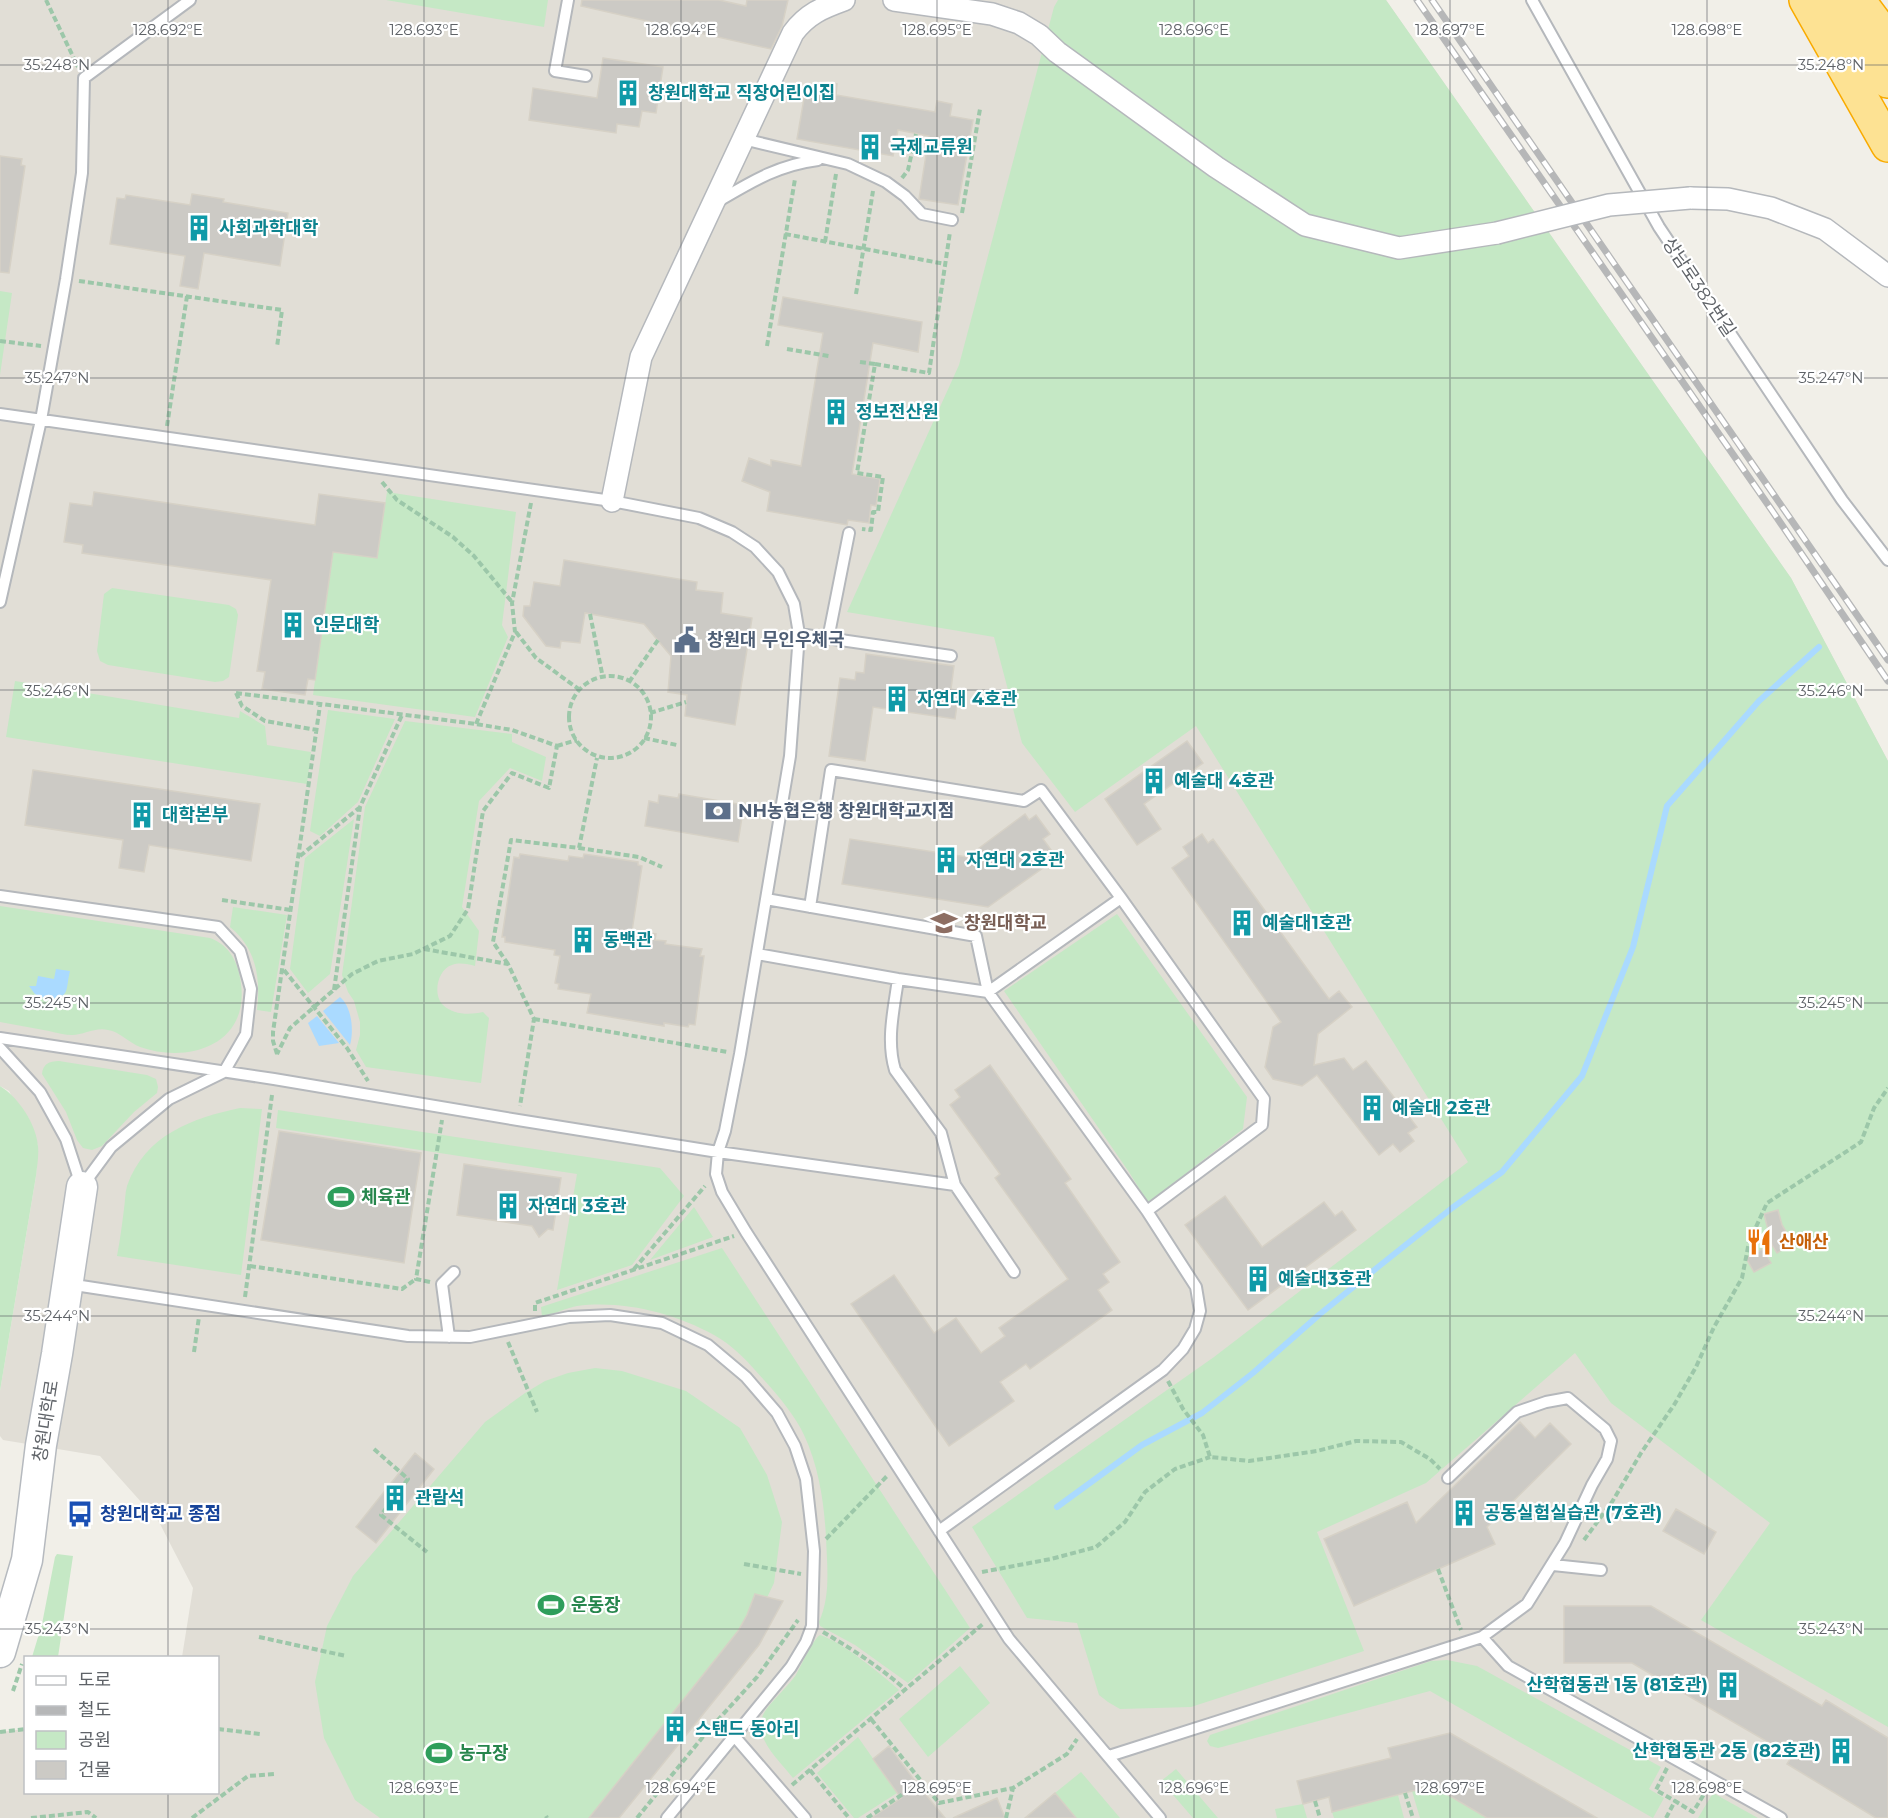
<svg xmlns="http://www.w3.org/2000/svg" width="1888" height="1818" font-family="Montserrat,'Noto Sans KR',sans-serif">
	<rect width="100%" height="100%" fill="#f1efe8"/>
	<path fill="#e1ded6" d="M0 0H1386L1791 578 1888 761V1818H0V1732L25 1729 26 1792H218V1658L182 1657 193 1588 159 1522 100 1456 3 1440 0 1436V1391L36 1176 38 1145 9 1091 0 1086Z"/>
	<path fill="#c5e8c5" d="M386 0H548L544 27Z
		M1058 0H1386L1791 578 1888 761V1727L1701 1620 1770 1523 1611 1403 1575 1353 1426 1483 1317 1532 1364 1651 1191 1707 1120 1709 1108 1702 1099 1695 1077 1623 1027 1618 972 1527 1214 1357 1468 1162 1196 726 1075 812 1022 743 994 637 847 612 959 365 1054 7Z
		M0 291 12 293 0 375Z
		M387 492 516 512 502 625 508 637 475 717 313 695 333 552 377 558Z
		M112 588 229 605 236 609 238 615 229 677 223 681 215 682 108 665 100 661 97 651 104 594Z
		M15 681 239 718 240 711 265 726 267 745 311 752 307 784 6 737Z
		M328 710 395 719 358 802 320 836 310 831Z
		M405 721 512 734V742L546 757 542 781 510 768 479 801 462 907 479 931 475 966C468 964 459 962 452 965 438 969 432 994 443 1005 453 1015 470 1015 483 1012L489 1018 481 1083 366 1067 356 1050 360 1035V1022L354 1001 348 992 342 975 365 807Z
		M354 819 330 974 308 993 290 969 305 858Z
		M0 906 210 938C230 945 239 964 241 984 249 1045 188 1064 140 1047 128 1042 120 1032 108 1030 95 1027 84 1035 72 1035 65 1035 57 1033 49 1031 33 1028 16 1025 0 1022Z
		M233 907 287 915 271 1012 257 1010C261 978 256 948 230 927Z
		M1117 914 1247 1097 1243 1129 1148 1203 1129 1172 1004 991Z
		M59 1061 147 1075 156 1079 158 1087 157 1093 134 1112 102 1146 92 1150 83 1148 77 1140 66 1112 42 1074C43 1064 49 1061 59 1061Z
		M0 1086C19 1098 36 1124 38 1146 39 1156 37 1166 36 1176L0 1391Z
		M240 1108 262 1109 241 1275 117 1256C120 1240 122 1225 124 1209 125 1202 125 1193 127 1186 145 1135 192 1118 240 1108Z
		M278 1110 660 1168 684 1196 632 1265 557 1290 577 1174 276 1128Z
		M694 1207 713 1237 650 1260Z
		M722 1248 970 1628 908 1683 855 1645 820 1626 819 1622C831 1595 827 1567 826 1537 824 1503 819 1467 804 1435 796 1417 778 1395 764 1380 750 1364 733 1345 714 1335 674 1313 623 1300 577 1306 566 1308 554 1314 542 1317L541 1307Z
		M595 1368 622 1371 686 1391 740 1428 767 1475 782 1522 774 1583 750 1633 596 1818H380L355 1800 324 1738 315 1682 327 1626 353 1576 485 1422 525 1393 545 1381 568 1373Z
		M57 1554 73 1556 58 1657H32L42 1624 55 1557Z
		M820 1635C842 1642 881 1674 899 1690L793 1778C777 1758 747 1733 768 1707 777 1696 788 1686 796 1675 801 1666 813 1639 820 1635Z
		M1447 1660 1477 1666 1661 1767 1649 1789 1664 1798 1653 1818 1430 1691 1218 1748 1210 1746 1207 1741 1210 1735 1431 1661Z
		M960 1666 990 1703 928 1757 899 1719Z
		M858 1737 897 1793 858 1818H854L817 1773Z
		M1176 1769 1218 1818H1193L1161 1781Z
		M1081 1772 1120 1818H1076L1055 1793Z
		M1435 1787 1487 1818H1420L1412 1791Z
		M1713 1793 1758 1818H1698Z
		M1398 1795 1404 1818H1334L1332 1812Z
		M1303 1804 1307 1818H1277L1275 1809Z"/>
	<path fill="#aadaff" d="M56 969 70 971C68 978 68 986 66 991 62 1002 42 1000 35 994 33 992 31 988 29 986H36L38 976 54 979Z
		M340 997C352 1007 354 1031 350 1045L323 1011Z
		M317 1016 339 1043 319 1046 308 1023Z"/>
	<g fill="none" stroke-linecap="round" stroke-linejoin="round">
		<path stroke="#aadaff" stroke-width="6" d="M1057 1507 1142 1445 1202 1413 1253 1373 1320 1314 1378 1267 1452 1208 1502 1172 1582 1076 1633 947 1667 806 1759 701 1819 647"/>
	</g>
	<path fill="#cccac5" stroke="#d6d1c6" stroke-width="1.5" d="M582 0H719L746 6 747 0H788L782 26 771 49 581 6Z
		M603 58 663 67 656 113 642 111 639 127 617 124 616 133 529 120 533 88 597 98Z
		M821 82 837 84 836 95 935 112 937 101 952 104 950 116 973 120 958 205 919 199 929 136 898 130 893 156 797 139 806 87 820 89Z
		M0 156 22 159 21 165 25 166 9 273 0 272Z
		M192 194 224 199 223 202 288 213 280 266 204 253 198 289 180 286 185 256 110 244 117 198 125 199 126 195 190 205Z
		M783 297 922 322 918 352 873 343 852 474 880 479 876 506 871 505 869 523 848 520 847 525 767 511 770 492 742 481 749 458 771 466V460L801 466 823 333 778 325Z
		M94 492 315 525 319 494 385 503 377 558 333 552 315 680 308 679 305 695 262 689 265 672 257 671 271 580 82 553 83 545 64 542 70 503 92 506Z
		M564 560 697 582 696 590 723 593 721 613 752 618 735 725 685 716 687 695 668 692 671 656 644 624 585 613 580 643 561 641 560 648 546 646 523 616 524 606H530L534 582 560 586Z
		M866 654 954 666 951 689 959 691 955 719 873 707 865 761 829 756 840 678 855 680 856 672 864 673Z
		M1187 741 1203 763 1144 804 1161 829 1137 845 1105 799Z
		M33 770 260 804 251 861 149 845 144 872 119 868 123 840 25 825Z
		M679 794 744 805 738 842 645 826 649 801 658 803 659 795 678 798Z
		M1025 814 1029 820 1036 815 1050 834 1043 839 1057 858 988 907 842 884 850 839 967 857Z
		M1202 834 1208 843 1213 839 1329 999 1339 991 1352 1007 1318 1034 1314 1065 1344 1058 1353 1070 1366 1061 1417 1127 1408 1133 1414 1141 1400 1152 1393 1144 1379 1155 1317 1075 1302 1086 1273 1079 1265 1067 1273 1027 1281 1022 1172 868 1189 856 1183 847Z
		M520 854 568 861 569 856 583 858 584 854 638 862V865L642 866 632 931 656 934 655 940 666 941 665 944 702 949 700 956H704L695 1025 689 1024 688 1027 664 1023V1026L587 1013 591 994 558 989 559 984 555 983 560 956 554 955 555 950 505 942V937H502L514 857 519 858Z
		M990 1065 1071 1179 1065 1183 1120 1262 1103 1274 1109 1282 1098 1290 1112 1310 1030 1369 1026 1364 1000 1382 1014 1401 949 1446 851 1304 894 1275 934 1333 956 1318 981 1353 1005 1336 999 1328 1068 1279 995 1178 1000 1174 950 1105 960 1097 955 1090Z
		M279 1131 421 1153 404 1263 261 1240Z
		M464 1164 561 1178 553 1230 548 1229 539 1237 532 1226 457 1215Z
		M1225 1196 1262 1247 1324 1202 1335 1216 1342 1211 1356 1230 1248 1310 1185 1225Z
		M1778 1210 1782 1225 1793 1243 1777 1253 1772 1245 1764 1214Z
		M1763 1249 1771 1263 1754 1272 1746 1258Z
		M1520 1422 1535 1438 1550 1423 1571 1444 1487 1527 1495 1544 1354 1606 1324 1539 1407 1502 1416 1523Z
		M415 1453 434 1469 376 1543 356 1527Z
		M1676 1509 1716 1532 1704 1554 1663 1531Z
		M755 1594 783 1601 759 1645 619 1818H589L738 1631 747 1615Z
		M1564 1606H1651L1822 1706 1826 1700 1888 1738V1818H1876L1787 1764 1792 1756 1632 1663H1564Z
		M1450 1733 1597 1818H1487L1435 1787 1412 1791 1332 1812 1329 1797 1303 1804 1297 1781 1391 1758 1388 1748Z
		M889 1746 918 1785 945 1818H871L901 1798 873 1759Z
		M1055 1793 1076 1818H1025Z
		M997 1798 1005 1818H953Z"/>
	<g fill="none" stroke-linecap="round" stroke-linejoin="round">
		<g stroke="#b5b8bc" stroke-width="14">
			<path id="lane" d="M568 0 555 71 586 76
				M1532 0 1659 227 1842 500 1888 560
				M743 139 848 164 886 182 905 196 922 214 952 220
				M717 202C751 182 778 165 818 160
				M0 414 612 501 699 518 732 532 755 547 778 572 794 604 799 634 790 756 740 1054 725 1131 718 1152 716 1174 722 1192 746 1232 1009 1639 1160 1818
				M0 602 41 420 66 279 82 173 84 78 190 0
				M799 634 951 656
				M828 639 849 533
				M0 896 218 927 240 951 251 989 246 1034 224 1072 169 1099 111 1147 83 1185
				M766 899 976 936 988 992 1147 1211 1196 1287 1200 1311 1195 1329 1183 1349 1163 1370 939 1531
				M810 907 831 770 1024 801 1041 790 1121 898 1264 1099 1262 1125 1147 1211
				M757 954 898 979 988 992 1121 898
				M898 979C894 1009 886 1040 895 1070L941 1133 955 1185 1014 1272
				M0 1038 274 1079 518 1120 718 1152 955 1185
				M0 1048 40 1092 66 1139 81 1185
				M68 1284 408 1336 470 1337 569 1317 610 1315 662 1323 708 1345 746 1377 777 1413 795 1446 806 1479 814 1551 812 1626 806 1642 791 1667 667 1818
				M449 1337 442 1284 454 1272
				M1553 1565 1601 1570
				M1482 1637 1508 1666 1781 1818
				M735 1737 805 1818
				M1109 1756 1482 1637 1527 1604 1565 1543 1592 1485 1607 1459 1611 1441 1605 1429 1568 1398 1546 1402 1517 1412 1448 1478"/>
		</g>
		<g stroke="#b5b8bc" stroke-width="24">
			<path id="street" d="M894 0 992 14 1019 23 1039 35 1057 52 1216 167 1305 225 1399 248 1497 233
				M1690 198 1728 199 1771 208 1825 229 1888 276
				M612 501 641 357 793 33C807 14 822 8 844 0"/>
		</g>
		<g stroke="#b6babf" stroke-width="33">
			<path id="secondary" d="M0 1652 27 1560 41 1445 57 1354 82 1187"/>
		</g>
		<g stroke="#f9ab00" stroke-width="36">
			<path id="highway" d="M1806 0 1888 145
				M1828 0 1888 81
				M1858 0 1888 40"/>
		</g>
		<path stroke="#9cc7a9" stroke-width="4" stroke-dasharray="6 3" stroke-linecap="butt" d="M46 0 78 67
			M902 178 908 170 916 134
			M962 213 980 109
			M785 234 945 264
			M825 242 836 174
			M79 281 282 310 277 347
			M856 294 873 191
			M0 341 41 346
			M767 346 795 179
			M787 349 829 356
			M860 362 875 364 857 473 883 477 878 512H873L871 530 862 529
			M875 364 929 373 950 232
			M167 426 187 296
			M382 482 397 500 453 537 474 556 512 602
			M590 614 603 678
			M516 632 536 658 580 690
			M569 717a41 41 0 1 1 82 0a41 41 0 1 1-82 0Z
			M629 682 658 640
			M236 693 476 724 512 730 557 746 549 788 512 773 483 811 468 909 450 936 413 954 378 961 352 974 290 1028 277 1054
			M236 693 242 706 265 721 317 730
			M650 713 686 702
			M476 724 515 632 512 603 531 503
			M644 738 677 745
			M557 746 577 740
			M579 848 639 857 662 867
			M300 856 359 808
			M222 900 291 910
			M424 949 508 964 534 1019 520 1106
			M508 964 493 942 511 840 579 848 597 758
			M284 970 347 1048 368 1081
			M334 990 360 807 402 715
			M534 1019 728 1052
			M277 1054 273 1041V1032L320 705
			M250 1266 402 1289 416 1279
			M634 1269 705 1186
			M430 1282 416 1279 442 1120
			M245 1297 272 1095
			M535 1311V1303L734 1236
			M508 1342 537 1412
			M194 1352 199 1317
			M1168 1381 1183 1409 1203 1435 1210 1457 1249 1461 1317 1451 1356 1441 1401 1442 1430 1459 1440 1469
			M374 1449 408 1479 381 1515 427 1552
			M826 1539 888 1475
			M1584 1540 1612 1502 1641 1453 1674 1405 1696 1367 1714 1327 1742 1278 1749 1242 1767 1203 1861 1142 1874 1108 1888 1088
			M744 1564 801 1574
			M1438 1569 1461 1630
			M982 1572 1051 1559 1096 1547 1125 1522 1145 1492 1175 1469 1210 1457
			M823 1632C852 1649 880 1667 906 1690
			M259 1637 346 1656
			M13 1691 22 1664
			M871 1719 939 1803 1013 1788 1067 1754 1077 1739
			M218 1729 260 1734
			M0 1732 26 1729
			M1667 1768 1656 1790 1675 1801
			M810 1770 849 1818
			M792 1785 984 1623
			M1405 1793 1413 1818
			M1315 1801 1320 1818
			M546 1816 547 1818
			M31 1818 88 1812 96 1818
			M192 1818 248 1776 274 1774
			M637 1818 706 1733 757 1677 798 1620
			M867 1818 921 1782
			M1006 1818 1013 1788
			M1666 1818 1675 1801 1693 1812 1706 1791"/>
		<use href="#lane" stroke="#fff" stroke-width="10"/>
		<use href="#street" stroke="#fff" stroke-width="21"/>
		<use href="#secondary" stroke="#fff" stroke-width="30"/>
		<use href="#highway" stroke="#fde293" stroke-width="33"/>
		<g stroke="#b6b7b8" stroke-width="7">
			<path id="rail" d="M1417 0 1771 509 1888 681
				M1432 0 1888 660"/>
		</g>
		<use href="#rail" stroke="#fff" stroke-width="4.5" stroke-dasharray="14" stroke-linecap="butt"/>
		<g stroke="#b5b8bc" stroke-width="24" stroke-linecap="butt">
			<path id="street-bridge" d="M1497 233 1609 205 1690 198"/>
		</g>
		<use href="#street-bridge" stroke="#fff" stroke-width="21"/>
	</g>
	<path fill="none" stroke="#5f6368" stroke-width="1.5" stroke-opacity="0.45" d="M168 0V1658M424 0V1818M681 0V1818M937 0V1818M1194 0V1818M1450 0V1818M1707 0V1818M0 65H1888M0 378H1888M0 690H1888M0 1003H1888M0 1316H1888M0 1629H1888M168 1792V1818"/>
	<defs>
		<g id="building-bare" transform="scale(2.07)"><path d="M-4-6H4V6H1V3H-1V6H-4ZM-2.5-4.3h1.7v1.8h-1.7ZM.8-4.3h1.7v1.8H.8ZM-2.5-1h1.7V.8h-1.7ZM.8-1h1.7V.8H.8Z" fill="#0f9aa8" stroke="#fff" stroke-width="2.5" paint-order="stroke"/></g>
		<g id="civic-bare" transform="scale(2.07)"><path d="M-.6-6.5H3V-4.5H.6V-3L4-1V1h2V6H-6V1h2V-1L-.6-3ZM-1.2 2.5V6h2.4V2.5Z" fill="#5c6f8a" stroke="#fff" stroke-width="2.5" paint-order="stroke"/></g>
		<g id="bank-bare" transform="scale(2.07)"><path d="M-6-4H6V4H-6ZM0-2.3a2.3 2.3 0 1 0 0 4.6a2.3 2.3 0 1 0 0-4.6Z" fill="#5c6f8a" stroke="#fff" stroke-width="2.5" paint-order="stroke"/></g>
		<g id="university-bare" transform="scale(2.07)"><path d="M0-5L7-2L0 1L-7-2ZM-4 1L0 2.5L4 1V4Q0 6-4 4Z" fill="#8d6e63" stroke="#fff" stroke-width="2.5" paint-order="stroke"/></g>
		<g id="stadium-bare" transform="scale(2.07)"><path d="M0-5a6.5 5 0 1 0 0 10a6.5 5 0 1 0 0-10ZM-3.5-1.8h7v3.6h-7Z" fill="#2e9e5b" stroke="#fff" stroke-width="2.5" paint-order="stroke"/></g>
		<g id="restaurant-bare" transform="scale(2.07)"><path d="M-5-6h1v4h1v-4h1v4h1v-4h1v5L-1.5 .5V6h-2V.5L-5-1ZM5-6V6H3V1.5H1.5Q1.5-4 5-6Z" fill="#e8710a" stroke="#fff" stroke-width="2.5" paint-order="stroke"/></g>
		<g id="bus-bare" transform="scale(2.07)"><path d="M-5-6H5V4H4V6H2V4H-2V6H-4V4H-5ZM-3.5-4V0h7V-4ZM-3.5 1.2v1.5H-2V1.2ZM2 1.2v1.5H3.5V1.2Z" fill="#1a4fb4" stroke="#fff" stroke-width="2.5" paint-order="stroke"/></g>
	</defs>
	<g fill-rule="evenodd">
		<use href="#building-bare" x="628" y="93"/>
		<use href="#building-bare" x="870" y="147"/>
		<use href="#building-bare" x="199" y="228"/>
		<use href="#building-bare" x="836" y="412"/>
		<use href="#building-bare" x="293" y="625"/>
		<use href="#civic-bare" x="687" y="640"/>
		<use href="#building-bare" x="897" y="699"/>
		<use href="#building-bare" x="1154" y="781"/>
		<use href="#bank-bare" x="718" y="811"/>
		<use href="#building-bare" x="142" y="815"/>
		<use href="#building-bare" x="946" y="860"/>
		<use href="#university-bare" x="944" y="923"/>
		<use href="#building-bare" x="1242" y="923"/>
		<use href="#building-bare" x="583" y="940"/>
		<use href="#building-bare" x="1372" y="1108"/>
		<use href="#stadium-bare" x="341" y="1197"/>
		<use href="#building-bare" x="508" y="1206"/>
		<use href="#restaurant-bare" x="1759" y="1242"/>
		<use href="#building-bare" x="1258" y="1279"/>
		<use href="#building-bare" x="395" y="1498"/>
		<use href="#building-bare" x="1464" y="1513"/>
		<use href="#bus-bare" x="80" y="1514"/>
		<use href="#stadium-bare" x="551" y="1605"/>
		<use href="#building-bare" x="1728" y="1685"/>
		<use href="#building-bare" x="675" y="1729"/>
		<use href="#building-bare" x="1841" y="1751"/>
		<use href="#stadium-bare" x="439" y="1753"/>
	</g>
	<g text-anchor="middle" stroke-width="4.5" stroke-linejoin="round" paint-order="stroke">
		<g font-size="18" font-weight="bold" fill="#0d838f" stroke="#fff" text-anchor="start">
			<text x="648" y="99">창원대학교 직장어린이집</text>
			<text x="890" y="153">국제교류원</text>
			<text x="219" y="234">사회과학대학</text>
			<text x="856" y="418">정보전산원</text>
			<text x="313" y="631">인문대학</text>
			<text x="917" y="705">자연대 4호관</text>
			<text x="1174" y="787">예술대 4호관</text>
			<text x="162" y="821">대학본부</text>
			<text x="966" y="866">자연대 2호관</text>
			<text x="1262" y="929">예술대1호관</text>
			<text x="603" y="946">동백관</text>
			<text x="1392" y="1114">예술대 2호관</text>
			<text x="528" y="1212">자연대 3호관</text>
			<text x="1278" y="1285">예술대3호관</text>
			<text x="415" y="1504">관람석</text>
			<text x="1484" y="1519">공동실험실습관 (7호관)</text>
			<text x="1708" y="1691" text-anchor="end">산학협동관 1동 (81호관)</text>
			<text x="695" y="1735">스탠드 동아리</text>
			<text x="1821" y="1757" text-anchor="end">산학협동관 2동 (82호관)</text>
		</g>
		<g font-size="18" fill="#5f6368" stroke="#fff">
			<text transform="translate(1699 287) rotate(56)" y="6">상남로382번길</text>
			<text transform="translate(46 1421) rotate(-81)" y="6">창원대학로</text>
		</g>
		<g font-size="18" font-weight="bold" fill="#4e5e75" stroke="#fff" text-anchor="start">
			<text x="707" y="646">창원대 무인우체국</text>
			<text x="738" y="817">NH농협은행 창원대학교지점</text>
		</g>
		<g font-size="18" font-weight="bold" fill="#785e54" stroke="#fff" text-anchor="start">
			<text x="964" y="929">창원대학교</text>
		</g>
		<g font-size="18" font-weight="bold" fill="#27864d" stroke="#fff" text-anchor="start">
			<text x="361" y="1203">체육관</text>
			<text x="571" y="1611">운동장</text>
			<text x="459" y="1759">농구장</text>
		</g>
		<g font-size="18" font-weight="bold" fill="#c56008" stroke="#fff" text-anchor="start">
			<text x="1779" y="1248">산애산</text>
		</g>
		<g font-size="18" font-weight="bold" fill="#164399" stroke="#fff" text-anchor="start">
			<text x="100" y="1520">창원대학교 종점</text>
		</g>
	</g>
	<g font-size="15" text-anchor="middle" fill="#5f6368" stroke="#fff" stroke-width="4.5" stroke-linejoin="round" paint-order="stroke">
		<text x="168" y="35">128.692°E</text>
		<text x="424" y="35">128.693°E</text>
		<text x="681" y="35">128.694°E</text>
		<text x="937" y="35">128.695°E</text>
		<text x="1194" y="35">128.696°E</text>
		<text x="1450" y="35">128.697°E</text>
		<text x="1707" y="35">128.698°E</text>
		<text x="57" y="70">35.248°N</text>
		<text x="1831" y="70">35.248°N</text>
		<text x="57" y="383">35.247°N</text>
		<text x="1831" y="383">35.247°N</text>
		<text x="57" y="696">35.246°N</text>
		<text x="1831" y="696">35.246°N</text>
		<text x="57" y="1008">35.245°N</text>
		<text x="1831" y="1008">35.245°N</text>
		<text x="57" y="1321">35.244°N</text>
		<text x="1831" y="1321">35.244°N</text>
		<text x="57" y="1634">35.243°N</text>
		<text x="1831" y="1634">35.243°N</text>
		<text x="424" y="1793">128.693°E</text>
		<text x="681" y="1793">128.694°E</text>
		<text x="937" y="1793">128.695°E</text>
		<text x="1194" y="1793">128.696°E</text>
		<text x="1450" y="1793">128.697°E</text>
		<text x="1707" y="1793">128.698°E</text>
	</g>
	<rect x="24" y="1656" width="195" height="138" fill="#ffffff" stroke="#bfc1c3" stroke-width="1.5"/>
	<rect x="36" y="1676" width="30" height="9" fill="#ffffff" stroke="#bfc1c3" stroke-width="1.5"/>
	<text x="78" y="1686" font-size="18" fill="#5f6368">도로</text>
	<rect x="36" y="1706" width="30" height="9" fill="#b6b7b8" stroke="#bfc1c3" stroke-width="1.5"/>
	<text x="78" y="1716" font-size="18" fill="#5f6368">철도</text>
	<rect x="36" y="1731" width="30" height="18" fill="#c5e8c5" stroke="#bfc1c3" stroke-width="1.5"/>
	<text x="78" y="1746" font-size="18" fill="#5f6368">공원</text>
	<rect x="36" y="1761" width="30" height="18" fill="#cccac5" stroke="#bfc1c3" stroke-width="1.5"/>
	<text x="78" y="1776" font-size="18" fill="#5f6368">건물</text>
</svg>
